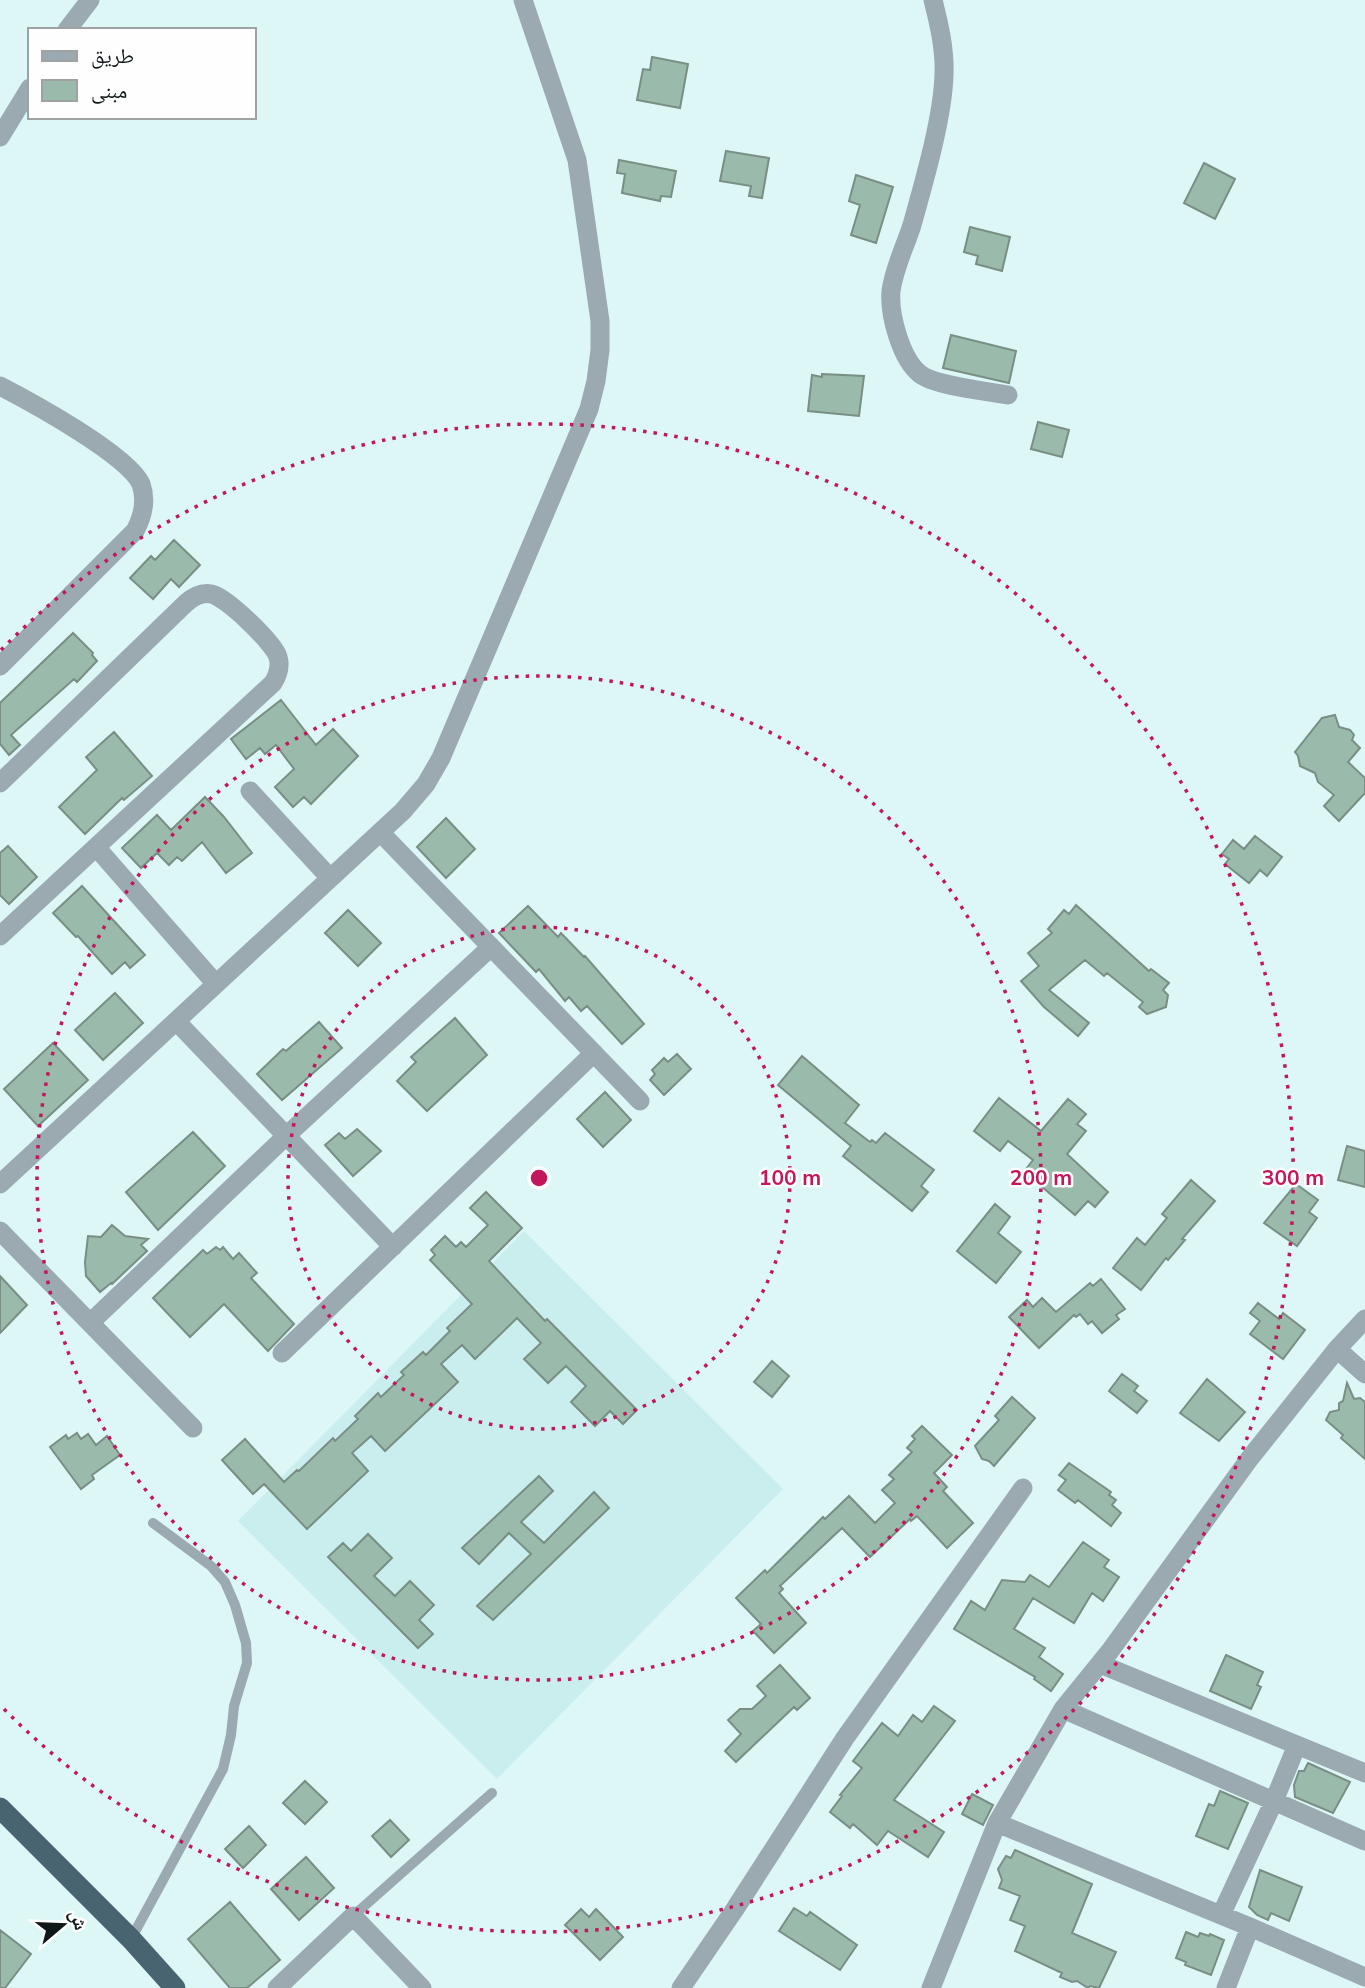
<svg xmlns="http://www.w3.org/2000/svg" width="1365" height="1988" font-family="Mulish,'Noto Naskh Arabic',sans-serif">
	<rect width="100%" height="100%" fill="#ddf7f7"/>
	<path fill="#caeeee" d="M524 1231 783 1489 497 1779 238 1521Z"/>
	<path fill="#9abbac" stroke="#798e84" stroke-width="2" d="M652 57 688 64 680 108 637 100 643 69 650 70Z
		M726 151 769 158 762 198 749 196 751 186 720 181Z
		M619 160 676 171 671 197 661 196 660 201 622 193 625 174 617 173Z
		M1204 163 1235 179 1215 219 1184 203Z
		M856 175 893 187 876 243 851 235 860 205 849 201Z
		M970 227 1010 237 1002 271 976 264 978 256 964 252Z
		M951 335 1016 351 1009 383 943 368Z
		M822 374 864 376 859 416 808 411 812 375 822 377Z
		M1038 422 1069 430 1062 457 1031 449Z
		M174 540 200 565 179 587 171 579 153 599 130 578 151 556 155 560Z
		M73 633 93 653 92 655 97 661 77 682 74 679 11 735 20 745 9 755 0 744V703Z
		M281 700 316 745 333 729 358 756 311 804 304 797 293 807 275 787 294 769 276 745 265 754 260 748 246 759 231 739Z
		M1335 715 1339 727 1350 730 1354 735 1352 740 1360 748 1348 762 1365 778V793L1339 821 1324 806 1334 795 1318 782 1315 773 1300 766 1298 756 1295 752 1322 718Z
		M114 732 152 776 124 800 122 798 85 834 59 807 97 770 86 757Z
		M205 797 224 817 252 853 226 873 202 842 182 861 177 857 169 865 157 853 141 868 122 848 157 815 171 830Z
		M446 818 475 849 446 878 417 847Z
		M1255 836 1282 857 1267 876 1260 870 1249 883 1225 864 1229 859 1222 854 1233 840 1244 849Z
		M8 846 37 877 9 904 0 895V853Z
		M82 886 145 955 130 968 125 962 112 974 78 936 76 937 53 913Z
		M1076 905 1149 971 1151 969 1169 983 1163 990 1168 995 1166 1007 1147 1014 1139 1007 1143 1002 1107 973 1104 976 1085 960 1049 990 1089 1023 1078 1036 1044 1007 1021 981 1039 966 1028 953 1052 933 1048 929 1064 910 1069 914Z
		M528 906 558 937 561 933 584 957 585 956 644 1024 622 1044 587 1006 581 1011 569 997 565 1001 539 969 536 972 499 933Z
		M348 910 381 943 358 966 325 933Z
		M115 993 143 1023 103 1060 75 1030Z
		M455 1018 487 1055 427 1111 397 1081 416 1062 411 1057Z
		M319 1022 342 1048 282 1100 257 1074 283 1049 286 1051Z
		M53 1043 88 1080 38 1126 4 1089Z
		M677 1054 691 1069 664 1095 650 1080 655 1074 652 1070 664 1058 668 1062Z
		M802 1056 859 1105 845 1123 870 1142 872 1140 876 1143 885 1133 934 1170 921 1186 928 1192 912 1211 843 1156 851 1146 778 1085Z
		M605 1092 631 1120 603 1147 577 1119Z
		M999 1098 1041 1131 1068 1099 1086 1114 1077 1124 1086 1131 1067 1154 1108 1192 1095 1207 1088 1201 1075 1215 1034 1180 1033 1182 1022 1174 1033 1160 1008 1141 1000 1151 974 1131Z
		M357 1129 381 1151 353 1176 325 1145 339 1133 345 1139Z
		M193 1132 225 1166 158 1230 126 1192Z
		M1347 1146 1365 1151V1187L1338 1180Z
		M1191 1180 1215 1201 1182 1239 1185 1240 1168 1260 1166 1258 1141 1290 1113 1268 1137 1238 1145 1245 1167 1218 1162 1214Z
		M1296 1184 1318 1200 1309 1212 1317 1218 1297 1246 1264 1223Z
		M486 1192 522 1228 489 1261 545 1321 547 1319 637 1410 623 1424 610 1411 595 1426 571 1402 586 1386 566 1366 548 1383 524 1359 541 1343 517 1318 475 1359 462 1345 441 1364 458 1382 385 1451 371 1436 352 1453 368 1471 307 1529 264 1484 253 1494 222 1460 245 1439 284 1482 297 1470 299 1471 333 1438 335 1441 358 1419 355 1416 378 1393 381 1397 404 1375 401 1372 423 1352 426 1355 450 1331 447 1328 472 1304 430 1260 435 1255 431 1250 445 1236 456 1247 461 1242 466 1247 488 1225 470 1208Z
		M995 1204 1010 1217 998 1233 1021 1252 996 1283 957 1251Z
		M112 1225 125 1236 148 1239 141 1245 147 1251 112 1284 111 1283 100 1292 86 1276 85 1262 88 1236 101 1237Z
		M216 1247 220 1250 223 1247 233 1259 239 1253 257 1273 251 1278 294 1324 268 1351 224 1304 190 1337 153 1298 203 1250 207 1254Z
		M0 1276 27 1305 0 1333Z
		M1101 1279 1125 1309 1116 1315 1119 1319 1102 1333 1092 1321 1088 1324 1080 1314 1076 1317 1074 1315 1039 1348 1009 1317 1027 1300 1033 1307 1042 1298 1056 1312 1090 1283 1093 1286Z
		M1258 1303 1279 1319 1283 1313 1305 1330 1283 1359 1250 1334 1260 1321 1250 1313Z
		M772 1361 789 1376 772 1397 754 1382Z
		M1122 1374 1138 1386 1134 1391 1147 1401 1137 1413 1109 1391Z
		M1207 1379 1245 1412 1219 1441 1180 1413Z
		M1347 1383 1354 1399 1360 1398 1365 1402V1459L1341 1438 1343 1435 1326 1420 1330 1412 1339 1410V1403L1343 1401Z
		M1012 1397 1035 1418 994 1466 989 1461 982 1459 975 1446 999 1420 995 1416Z
		M922 1426 952 1455 934 1473 947 1487 943 1491 973 1523 947 1548 917 1516 911 1521 910 1519 870 1557 842 1528 780 1586 783 1589 779 1593 806 1623 774 1653 753 1631 761 1624 736 1598 765 1570 767 1573 823 1517 825 1519 849 1496 875 1523 895 1503 882 1490 894 1479 889 1475 912 1452 907 1448 915 1439 912 1436Z
		M77 1433 81 1439 88 1434 96 1445 107 1436 120 1455 92 1475 94 1479 81 1489 50 1447 66 1435 68 1439Z
		M1069 1463 1111 1492 1109 1495 1116 1500 1112 1505 1121 1513 1111 1526 1078 1500 1075 1503 1058 1490 1066 1480 1059 1475Z
		M539 1476 553 1491 521 1522 544 1543 594 1492 609 1508 493 1620 477 1606 531 1554 509 1533 479 1564 462 1548Z
		M368 1534 392 1558 374 1576 395 1596 410 1581 434 1605 419 1620 433 1634 418 1648 328 1557 343 1543 351 1551Z
		M1083 1542 1109 1560 1104 1567 1119 1577 1103 1601 1092 1593 1074 1623 1033 1598 1014 1629 1045 1648 1039 1657 1063 1674 1051 1691 1034 1679 1035 1677 954 1629 971 1601 985 1610 1002 1580 1025 1582 1030 1575 1049 1587Z
		M1226 1655 1263 1672 1257 1685 1261 1687 1251 1709 1210 1691Z
		M780 1665 810 1698 797 1710 794 1707 736 1762 725 1751 741 1734 728 1720 740 1709H752L766 1696 757 1686Z
		M934 1706 955 1721 894 1800 944 1832 928 1857 888 1831 877 1845 853 1824 850 1828 830 1812 842 1796 840 1795 862 1768 853 1761 882 1723 898 1736 913 1715 922 1722Z
		M1308 1763 1350 1782 1333 1813 1295 1797 1294 1785 1299 1771H1304Z
		M305 1781 327 1802 305 1824 283 1803Z
		M1220 1791 1248 1803 1228 1849 1196 1836 1209 1804 1214 1806Z
		M972 1794 993 1805 983 1825 962 1814Z
		M390 1820 409 1840 391 1857 372 1836Z
		M249 1826 266 1845 243 1868 225 1849Z
		M1015 1850 1092 1884 1072 1933 1116 1952 1099 1988 1090 1986 1088 1988 1077 1981 1072 1982 1060 1977 1062 1973 1015 1951 1025 1926 1010 1920 1020 1896 999 1888 1002 1880 998 1869 1006 1856 1011 1858Z
		M306 1857 334 1888 299 1920 271 1889Z
		M1260 1870 1302 1887 1289 1921 1271 1913 1268 1920 1257 1915 1249 1907Z
		M230 1902 280 1960 247 1988H230L188 1939Z
		M794 1908 807 1916 810 1912 857 1945 840 1970 779 1931Z
		M581 1909 589 1917 596 1909 623 1937 600 1960 565 1925Z
		M0 1930 31 1954 5 1988H0Z
		M1186 1932 1198 1937 1200 1933 1209 1936 1210 1934 1224 1940 1211 1975 1185 1965 1186 1962 1176 1958Z"/>
	<g fill="none" stroke-linecap="round" stroke-linejoin="round">
		<path stroke="#9ba9b0" stroke-width="10" d="M353 1916 492 1793
			M131 1939 223 1769 231 1735 234 1706 247 1663 246 1643 235 1605 225 1582 211 1566 153 1523"/>
		<path stroke="#9ba9b0" stroke-width="19" d="M933 0C939 24 945 49 944 74 943 117 924 182 912 225 905 247 894 268 891 291 889 315 901 359 920 374 935 386 987 391 1008 395
			M67 30 90 0
			M0 137 30 88
			M0 386C31 402 128 455 141 484 147 501 143 516 135 531L0 666
			M0 783 186 603C193 597 201 592 211 594 225 596 274 643 278 657 281 667 278 675 273 683L0 936
			M250 791 330 878
			M380 832 640 1101
			M96 847 216 984
			M176 1021 393 1247
			M0 1184 403 811 426 784 441 758 589 409 596 381 600 350V321L577 160 523 0
			M0 1231 193 1428
			M90 1323 286 1136 491 947
			M1337 1349 1365 1374
			M282 1353 594 1053
			M1100 1664 1365 1773
			M1063 1709 1365 1841
			M997 1823 1250 1927 1365 1977
			M1221 1915 1274 1801 1297 1745
			M277 1988 353 1916 422 1988
			M681 1988 735 1909 845 1738 1023 1488
			M931 1988 997 1823 1063 1709 1110 1651 1250 1458 1337 1349 1365 1319
			M1226 1988 1250 1927"/>
		<path stroke="#486470" stroke-width="21" d="M0 1808 131 1939 175 1988"/>
	</g>
	<g fill="none" stroke="#c2185b" stroke-width="3.5" stroke-dasharray="3.5 7">
		<circle cx="539" cy="1178" r="251"/>
		<circle cx="539" cy="1178" r="502"/>
		<path d="M1 650A754 754 0 1 1 1 1706"/>
	</g>
	<circle cx="539" cy="1178" r="10" fill="#c2185b" stroke="#fefefe" stroke-width="3.5"/>
	<g font-size="21" text-anchor="middle" font-weight="bold" fill="#c2185b" stroke="#fefefe" stroke-width="5" stroke-linejoin="round" paint-order="stroke">
		<text x="790" y="1185">100 m</text>
		<text x="1041" y="1185">200 m</text>
		<text x="1293" y="1185">300 m</text>
	</g>
	<rect x="28" y="28" width="228" height="91" fill="#fefefe" stroke="#9ea2a2" stroke-width="2"/>
	<rect x="42" y="51" width="35" height="10" fill="#9ba9b0" stroke="#9ea2a2" stroke-width="2"/>
	<text x="91" y="63" font-size="21" fill="#0e1818">طريق</text>
	<rect x="42" y="80" width="35" height="21" fill="#9abbac" stroke="#9ea2a2" stroke-width="2"/>
	<text x="91" y="98" font-size="21" fill="#0e1818">مبنى</text>
	<g transform="translate(63 1925) rotate(71)" stroke="#fefefe" stroke-width="5" paint-order="stroke">
	<path d="M0-5L12 26L0 18L-12 26Z" fill="#0e1818"/>
	<text y="-10" font-size="19" font-weight="bold" text-anchor="middle" fill="#0e1818">ش</text>
	</g>
</svg>
